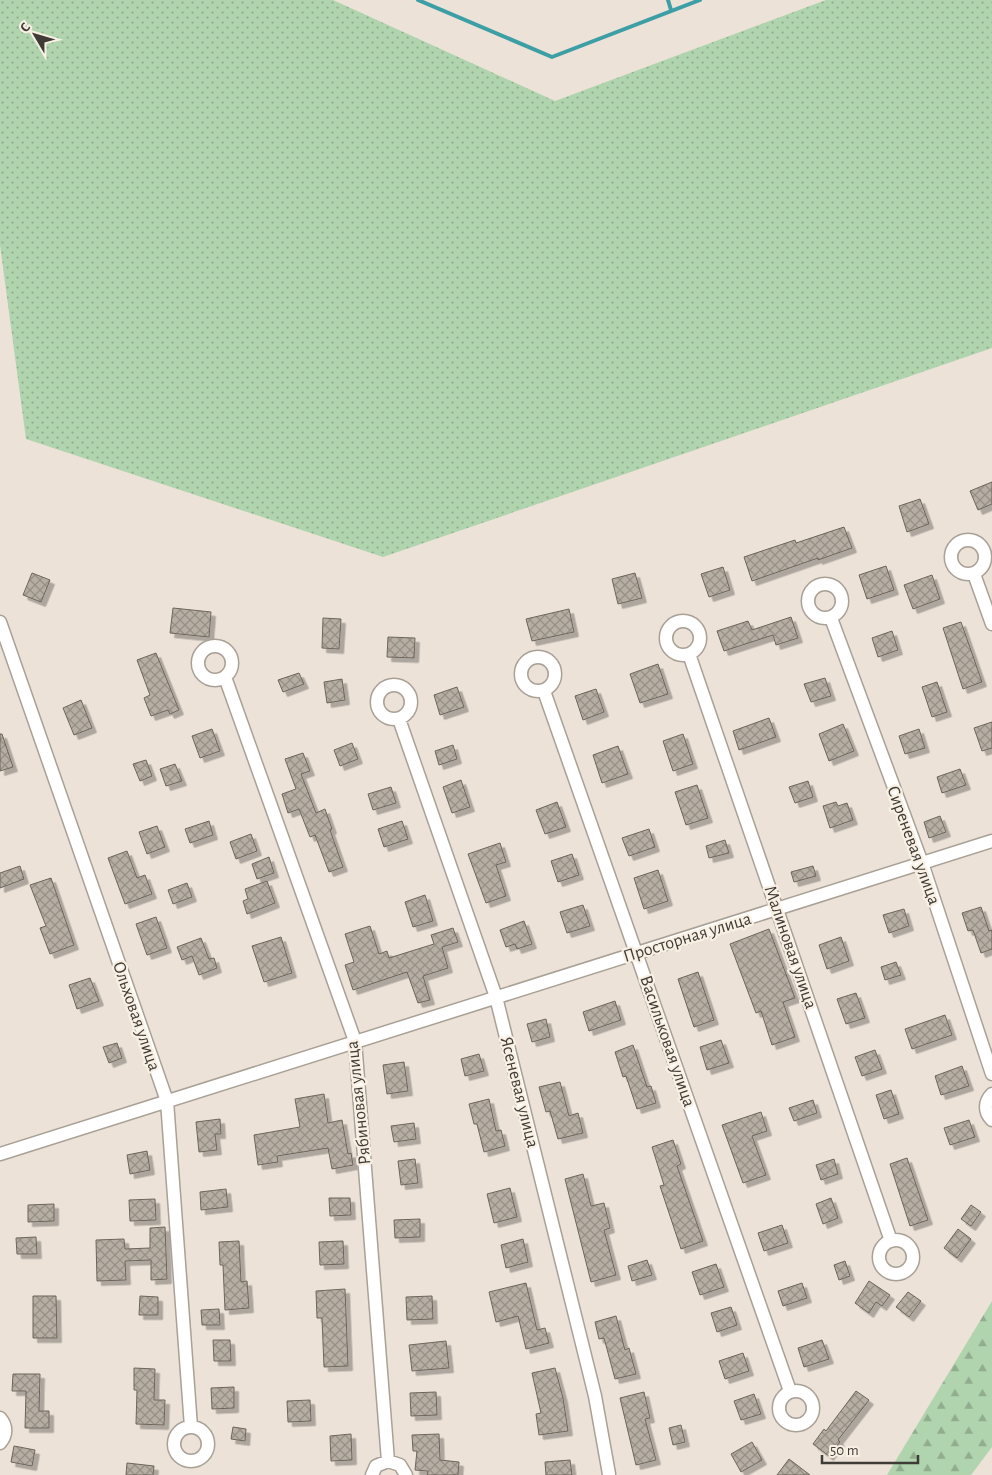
<svg xmlns="http://www.w3.org/2000/svg" width="992" height="1475" font-family="'Alegreya Sans',sans-serif">
	<defs>
		<pattern id="grass-dots" width="8" height="8" patternUnits="userSpaceOnUse" patternTransform="scale(1.25)"><rect width="8" height="8" fill="#b0d4ae"/><path d="M2 2h.1M6 6h.1" fill="none" stroke="#91ad8e" stroke-width="1.8" stroke-linecap="round"/></pattern>
		<pattern id="forest-firs" width="22" height="20" patternUnits="userSpaceOnUse" patternTransform="scale(1.25)"><rect width="22" height="20" fill="#b0d4ae"/><path d="M5 1l3.5 6h-7zM16 11l3.5 6h-7z" fill="#91ad8e"/></pattern>
		<pattern id="building-cross-hatch" width="8" height="8" patternUnits="userSpaceOnUse" patternTransform="scale(1.25)"><rect width="8" height="8" fill="#b7aea3"/><path d="M0 0l8 8M0 8l8-8" fill="none" stroke="#968f86"/></pattern>
		<filter id="shadow"><feDropShadow dx="4.5" dy="4.5" stdDeviation="0" flood-color="#0004"/></filter>
	</defs>
	<rect width="100%" height="100%" fill="#ece2d7"/>
	<path fill="url(#grass-dots)" d="M0 0H333L555 101 826 0H992V348L383 557 26 439 0 245Z"/>
	<path fill="url(#forest-firs)" d="M992 1301V1447L971 1475H887Z"/>
	<g fill="none" stroke-linecap="round" stroke-linejoin="round">
		<path stroke="#3d9fa6" stroke-width="4" d="M418 0 552 57 700 0
			M668 0 671 10"/>
	</g>
	<path fill="url(#building-cross-hatch)" stroke="#6d655b" filter="url(#shadow)" d="M992 482V504L978 510 970 491Z
		M920 499 929 524 907 532 899 506Z
		M844 527 852 548 818 560V558L752 581 744 557 795 540 796 543Z
		M886 566 894 590 867 599 859 575Z
		M723 567 730 590 709 597 701 574Z
		M32 573 50 580 41 602 23 595Z
		M635 573 642 598 618 604 612 579Z
		M932 575 940 599 913 609 904 585Z
		M173 608 211 612 209 637 170 633Z
		M569 609 574 632 532 641 526 619Z
		M791 617 798 638 776 645 773 635 724 651 717 631 748 621 752 630Z
		M323 618 341 619 339 649 322 648Z
		M961 622 982 682 963 689 943 628Z
		M892 631 898 650 878 657 872 638Z
		M388 637 415 638 414 658 387 657Z
		M156 653 179 710 170 714 168 710 151 716 144 698 150 695 137 660Z
		M658 664 668 694 640 703 630 674Z
		M299 673 304 684 283 692 278 680Z
		M825 678 831 696 811 702 804 684Z
		M342 679 345 700 327 703 324 682Z
		M937 682 947 712 932 717 922 687Z
		M457 687 464 707 440 715 434 695Z
		M596 689 604 712 583 720 575 696Z
		M81 700 92 728 74 735 63 708Z
		M769 718 776 737 739 750 733 731Z
		M992 722V748L982 751 974 728Z
		M843 724 854 751 829 761 819 734Z
		M212 729 220 751 200 758 192 736Z
		M919 729 925 748 905 754 899 736Z
		M0 734H2L13 767 0 771Z
		M683 734 693 764 673 771 663 741Z
		M352 743 358 759 340 766 334 750Z
		M453 745 457 759 439 765 435 751Z
		M618 746 628 774 602 783 593 755Z
		M303 753 310 771 301 774 316 813 325 809 332 829 330 830 343 867 329 872 315 835 310 837 299 809 288 813 282 794 296 789 285 759Z
		M146 760 152 776 140 781 133 764Z
		M175 764 182 781 166 786 160 769Z
		M960 769 966 785 942 793 937 777Z
		M461 780 470 807 452 813 443 787Z
		M808 781 813 797 795 803 789 787Z
		M697 785 708 818 686 825 675 792Z
		M391 787 396 803 373 810 368 794Z
		M557 802 566 827 545 834 536 810Z
		M836 802 838 806 847 803 853 820 830 828 823 806Z
		M940 816 946 832 929 838 924 822Z
		M209 821 213 835 190 843 185 829Z
		M402 821 408 839 384 847 378 829Z
		M157 826 165 847 147 854 139 832Z
		M649 829 655 847 629 856 622 838Z
		M251 834 257 851 236 859 230 842Z
		M725 840 729 853 709 858 706 846Z
		M500 843 506 862 496 865 506 896 486 903 468 854Z
		M127 851 137 878 145 875 152 894 125 904 108 858Z
		M572 854 579 875 558 882 551 861Z
		M269 857 274 873 257 879 252 864Z
		M20 866 24 879 0 888V873Z
		M813 866 816 876 794 882 791 872Z
		M658 870 668 901 644 909 634 878Z
		M51 878 74 945 50 954 40 928 46 926 30 885Z
		M267 881 275 903 247 914 243 901 248 899 245 889Z
		M187 883 192 897 173 904 168 890Z
		M425 895 433 921 413 927 405 902Z
		M583 905 590 926 567 933 560 912Z
		M981 907 989 931 992 930V949L981 953 973 930 968 931 962 913Z
		M904 909 909 926 889 933 883 915Z
		M156 917 167 948 147 955 136 924Z
		M524 921 532 944 517 949 515 944 506 947 500 930Z
		M370 926 379 954 387 951 389 958 434 944 431 935 453 928 458 942 442 947 448 968 423 976 430 1000 418 1003 407 972 353 990 345 965 354 962 345 934Z
		M769 929 795 998 783 1002 795 1037 772 1045 761 1011 756 1013 730 944Z
		M281 937 292 973 264 982 252 946Z
		M841 937 849 961 827 969 819 945Z
		M201 938 209 959 214 958 217 968 199 975 192 956 182 960 177 947Z
		M896 962 901 975 885 980 881 967Z
		M698 972 714 1020 694 1027 678 979Z
		M90 978 99 1001 77 1009 69 985Z
		M856 993 865 1018 846 1024 837 999Z
		M615 1001 621 1020 589 1031 583 1012Z
		M945 1015 952 1035 912 1049 905 1029Z
		M546 1019 550 1037 532 1042 527 1024Z
		M721 1040 729 1063 707 1070 700 1047Z
		M117 1043 122 1058 109 1063 103 1047Z
		M633 1045 647 1087 651 1086 656 1103 637 1109 626 1076 623 1077 615 1052Z
		M875 1050 882 1069 862 1076 855 1057Z
		M479 1054 484 1071 465 1076 461 1059Z
		M404 1062 408 1091 387 1094 383 1065Z
		M962 1066 969 1086 941 1095 935 1076Z
		M560 1082 569 1116 578 1113 583 1133 558 1139 550 1111 546 1112 539 1087Z
		M891 1090 899 1114 884 1119 876 1095Z
		M324 1094 328 1123 342 1120 348 1154 351 1153 353 1165 332 1169 328 1148 277 1156 278 1162 258 1165 254 1135 300 1127 295 1099Z
		M489 1099 496 1131 501 1130 505 1146 484 1152 477 1124H474L469 1104Z
		M813 1100 817 1113 794 1121 789 1108Z
		M761 1112 767 1131 752 1136 766 1175 743 1183 722 1125Z
		M220 1119 221 1134H215L217 1150 199 1152 196 1122Z
		M969 1120 975 1137 950 1145 944 1128Z
		M414 1123 416 1139 394 1142 391 1126Z
		M673 1140 681 1164 677 1166 703 1241 681 1249 660 1186 664 1185 652 1147Z
		M147 1151 150 1170 130 1174 127 1155Z
		M907 1158 928 1220 910 1226 890 1164Z
		M415 1159 418 1183 401 1185 398 1161Z
		M834 1159 838 1174 821 1180 816 1165Z
		M583 1174 591 1206 604 1203 610 1228 604 1230 616 1275 591 1282 565 1179Z
		M510 1188 517 1217 494 1223 487 1194Z
		M226 1189 228 1207 201 1210 200 1192Z
		M329 1198H350L351 1215 330 1216Z
		M831 1198 838 1218 823 1224 816 1204Z
		M155 1199 156 1220 130 1221 129 1200Z
		M54 1204V1221L28 1222V1205Z
		M971 1205 981 1212 971 1226 961 1219Z
		M420 1219V1237L395 1238 394 1220Z
		M782 1225 788 1243 764 1251 758 1233Z
		M165 1227 167 1279 151 1280V1260L125 1261 126 1280 97 1281 96 1240 124 1239 125 1249 150 1248V1228Z
		M958 1229 971 1239 957 1258 944 1248Z
		M36 1237 37 1254H17L16 1238Z
		M523 1239 528 1262 506 1268 501 1245Z
		M239 1241 241 1282 247 1281 249 1308 225 1310 223 1265H220L219 1242Z
		M343 1241 344 1264 320 1265 319 1242Z
		M647 1260 652 1275 632 1281 628 1266Z
		M845 1261 850 1276 839 1280 834 1265Z
		M716 1264 724 1287 700 1295 692 1272Z
		M869 1281 890 1295 882 1306 876 1302 869 1313 855 1303Z
		M526 1283 537 1330 545 1328 549 1343 526 1349 518 1316 496 1322 489 1292Z
		M802 1283 807 1298 783 1306 778 1291Z
		M345 1289 348 1366 324 1367 322 1318H317L316 1291Z
		M908 1292 921 1301 909 1317 896 1307Z
		M33 1296H56L57 1338H33Z
		M140 1296 158 1297V1315H139Z
		M432 1296 433 1319 407 1320 406 1297Z
		M731 1307 737 1325 717 1332 711 1313Z
		M219 1309 220 1325H202L201 1310Z
		M616 1316 625 1350 629 1348 636 1374 615 1379 604 1338 599 1339 595 1322Z
		M213 1340H230L231 1361H214Z
		M822 1340 829 1359 804 1367 798 1348Z
		M446 1341 449 1368 412 1371 409 1345Z
		M743 1353 749 1371 725 1379 719 1361Z
		M134 1368 155 1369 154 1400H165L164 1425 136 1424 137 1390H134Z
		M555 1368 563 1398 568 1431 539 1435 536 1414 541 1413 532 1373Z
		M13 1374H40L39 1411H49V1428H25L26 1391H12Z
		M234 1387V1408L212 1409 211 1388Z
		M856 1391 869 1400 838 1440 840 1442 829 1456 813 1444 824 1429 826 1431Z
		M436 1392 437 1415 411 1416 410 1393Z
		M644 1392 650 1418 645 1419 656 1460 636 1465 620 1398Z
		M754 1394 761 1414 741 1420 734 1401Z
		M310 1400 311 1421 288 1422 287 1401Z
		M681 1425 685 1442 673 1445 669 1428Z
		M233 1427 246 1429 245 1441 231 1439Z
		M351 1434 352 1460 331 1461 330 1436Z
		M439 1434 440 1460 459 1462 458 1475H427L428 1471 415 1470 417 1451H413L412 1435Z
		M752 1442 762 1460 741 1472 731 1454Z
		M14 1446 35 1450 32 1466 11 1462Z
		M789 1459 810 1475H777Z
		M570 1460 572 1475H546L545 1462Z
		M127 1463 154 1466 153 1475H126Z"/>
	<g fill="none" stroke-linecap="round" stroke-linejoin="round">
		<g stroke="#a9a096" stroke-width="15">
			<path id="minor" d="M951 557a17 17 0 1 1 34 0a17 17 0 1 1-34 0Z
				M974 574 992 624
				M808 601a17 17 0 1 1 34 0a17 17 0 1 1-34 0Z
				M831 618 922 863 992 1074
				M666 638a17 17 0 1 1 34 0a17 17 0 1 1-34 0Z
				M0 622 167 1101 191 1427
				M198 663a17 17 0 1 1 34 0a17 17 0 1 1-34 0Z
				M689 654 891 1241
				M521 674a17 17 0 1 1 34 0a17 17 0 1 1-34 0Z
				M225 677 355 1041 388 1461
				M377 702a17 17 0 1 1 34 0a17 17 0 1 1-34 0Z
				M544 691 790 1391
				M399 719 496 997 595 1396 609 1474
				M992 1094C984 1102 984 1112 992 1120
				M0 1154 992 841
				M879 1257a17 17 0 1 1 34 0a17 17 0 1 1-34 0Z
				M779 1408a17 17 0 1 1 34 0a17 17 0 1 1-34 0Z
				M0 1418C7 1426 7 1435 0 1443
				M174 1444a17 17 0 1 1 34 0a17 17 0 1 1-34 0Z
				M372 1475 376 1466 388 1461 400 1465 406 1475"/>
		</g>
		<use href="#minor" stroke="#fff" stroke-width="12"/>
	</g>
	<g text-anchor="middle" stroke-width="4.5" stroke-linejoin="round" paint-order="stroke">
		<g font-size="18" fill="#3f3b37" stroke="#f9f0e4">
			<text transform="translate(914 845) rotate(70)" y="6">Сиреневая улица</text>
			<text transform="translate(687 937) rotate(-17)" y="6">Просторная улица</text>
			<text transform="translate(791 947) rotate(71)" y="6">Малиновая улица</text>
			<text transform="translate(137 1016) rotate(71)" y="6">Ольховая улица</text>
			<text transform="translate(668 1041) rotate(71)" y="6">Васильковая улица</text>
			<text transform="translate(520 1092) rotate(76)" y="6">Ясеневая улица</text>
			<text transform="translate(358 1103) rotate(-96)" y="6">Рябиновая улица</text>
		</g>
	</g>
	<g transform="translate(35 35) rotate(308)" stroke="#f9f0e4" stroke-width="4" paint-order="stroke">
	<path d="M0-4L9 19L0 12L-9 19Z" fill="#3f3b37"/>
	<text y="-8" font-size="14" font-weight="bold" text-anchor="middle" fill="#3f3b37">С</text>
	</g>
	<path d="M822 1455v8h96v-8" fill="none" stroke="#3f3b37" stroke-width="2.5"/>
	<text x="830" y="1455" font-size="15" fill="#3f3b37" stroke="#f9f0e4" stroke-width="4" paint-order="stroke">50 m</text>
</svg>
